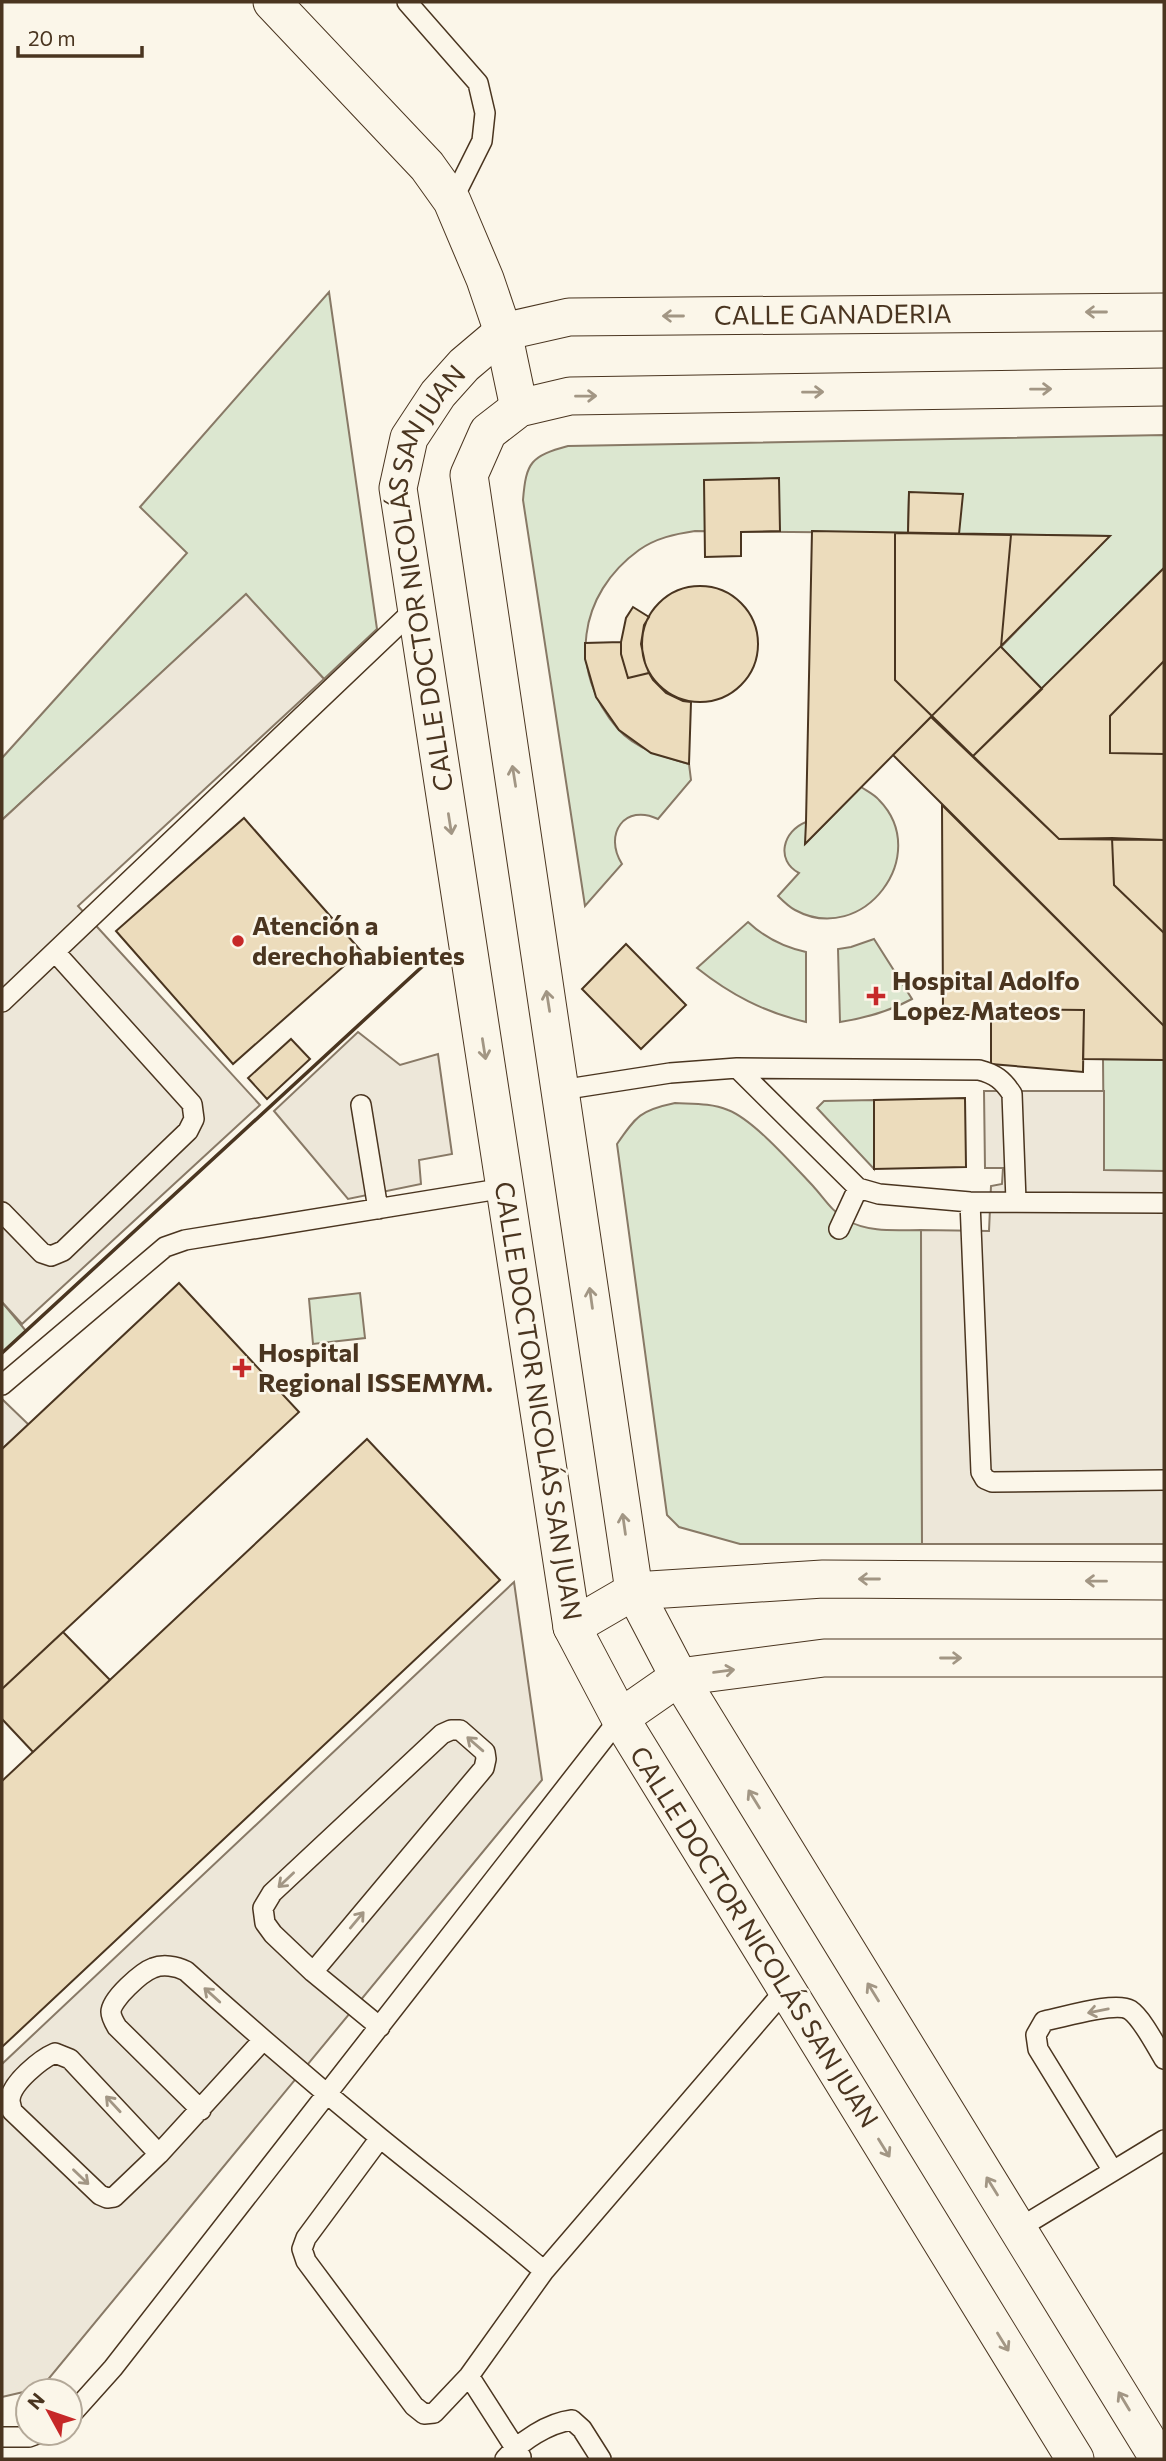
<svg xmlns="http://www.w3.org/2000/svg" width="1166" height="2461" font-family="Commissioner,sans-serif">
	<rect width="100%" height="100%" fill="#fbf6e9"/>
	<path fill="#dce7d0" stroke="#887966" stroke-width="2" d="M329 292 377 629 324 679 246 595 2 820V758L187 553 140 507Z
		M1164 435V568L1042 689 1001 647 1109 536 959 534 909 493 908 533 695 531C675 534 656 538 639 550 578 594 567 671 618 729 636 749 664 757 689 764L691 780 658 819C625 803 603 834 622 864L585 906 523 500C526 462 531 456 568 446Z
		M861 787C867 791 875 795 879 800 933 855 863 947 795 910 789 907 783 901 778 896L799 873C775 860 783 831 806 822V843Z
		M748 922C765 938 783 947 806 952V1022C764 1012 731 995 697 968Z
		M874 939 912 999C888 1012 866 1018 840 1022L838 949 851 947Z
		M1103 1059 1164 1060V1171H1104Z
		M874 1100V1169L817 1108 824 1101Z
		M675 1103C693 1104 711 1103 728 1110 754 1120 793 1165 813 1186 824 1198 832 1212 847 1220 868 1233 897 1230 921 1230L922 1544H740L679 1527 667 1515 617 1144C636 1116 641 1110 675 1103Z
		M360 1293 365 1338 313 1344 309 1299Z
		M2 1302 26 1331 2 1353Z"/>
	<path fill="#ede7d9" stroke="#887966" stroke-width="2" d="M246 594 324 679 78 906 260 1105 22 1324 2 1302V820Z
		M358 1032 400 1065 438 1054 452 1154 419 1160 421 1184 348 1199 274 1111Z
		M984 1091H1104V1170L1164 1171V1544H922L921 1230 989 1231 991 1186 1002 1184 1003 1168H985Z
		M2 1399 29 1425 2 1449Z
		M514 1582 542 1780 46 2382 32 2390 2 2397V2064Z"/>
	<path fill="#ecdcbc" stroke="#4a3520" stroke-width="2" d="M779 478 780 531 741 532V556L705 557 704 480Z
		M909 492 963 494 959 534 908 533Z
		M812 531 1110 536 805 844 806 822Z
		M895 533 1011 535 1001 647 1042 689 973 756 895 680Z
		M1164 568V661L1110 716V753L1164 754V840L1059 839 973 756Z
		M642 644a58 58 0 1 1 116 0a58 58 0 1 1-116 0Z
		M633 607 649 617 644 625 641 644 645 663 649 673 628 678 621 654V642L626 618Z
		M621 642V654L628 678 649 673 653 680 666 693 683 701 691 702 689 764 651 753 619 730 596 697 585 659V643Z
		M1164 661V754L1110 753V716Z
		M931 717 1059 839 1112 838 1114 885 1164 933V1026L893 755Z
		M942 805 1164 1026V1060L1083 1059 1084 1010 991 1009V1015H943Z
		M244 818 361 951 233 1064 116 931Z
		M1112 838 1164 840V933L1114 885Z
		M626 944 686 1005 641 1049 582 989Z
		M991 1009 1084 1010 1083 1072 991 1064Z
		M291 1039 310 1059 267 1099 248 1078Z
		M965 1098 966 1167 874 1169V1100Z
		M179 1283 299 1412 2 1689V1449Z
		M367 1439 500 1580 2 2047V1781Z
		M63 1632 110 1680 33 1752 2 1719V1689Z"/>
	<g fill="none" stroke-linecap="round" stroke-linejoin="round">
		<g stroke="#4a3520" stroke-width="22">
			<path id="service" d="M407 2 478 83 485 113 482 141 452 201
				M2 1002 417 607
				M737 1068 858 1188 879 1194 970 1202 1164 1203
				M561 1090 670 1073 737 1068 979 1070C995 1074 1003 1080 1012 1094L1016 1201
				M361 1105 378 1209
				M970 1202 981 1472 985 1479 992 1482 1164 1480
				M2 1212 42 1253 51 1256 63 1251 188 1131 194 1119 192 1104 55 952
				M839 1229 858 1188
				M2 1385 165 1247 185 1240 505 1188
				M313 1972 484 1768 486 1759 485 1752 460 1730H451L442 1734 272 1893 263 1908 265 1923 273 1934 313 1972 380 2027
				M201 2110 117 2027C114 2022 111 2017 111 2012 111 1999 142 1972 153 1968 163 1964 176 1966 186 1971 249 2028 313 2083 379 2137 434 2182 490 2224 544 2271L469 2376 434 2413 424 2414 414 2406 306 2261 302 2249 306 2238 380 2138
				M159 2154 70 2059 55 2053C41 2059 11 2083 10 2100 10 2104 12 2108 12 2111L100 2195 107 2198 114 2197 159 2154 263 2040
				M1113 2171 1038 2049 1036 2035 1044 2021C1062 2018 1115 2001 1130 2010 1142 2018 1156 2046 1164 2059
				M1018 2229 1164 2140
				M544 2271 786 1989
				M469 2376 521 2457
				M70 2416 113 2368 620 1718
				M2 2437H29L40 2433
				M505 2459C521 2441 548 2423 572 2420L582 2429 601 2459"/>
		</g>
		<g stroke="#4a3520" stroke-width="39">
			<g id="minor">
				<path d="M272 2 427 166 452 201 485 279 503 332 519 408"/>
				<path d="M572 1627 634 1591 823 1579 1164 1581"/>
				<path d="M620 1718 679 1677 824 1658H1164"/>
				<path id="s1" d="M1075 2459 620 1718 572 1627 398 488 409 438 438 394 464 365 503 332 569 317 1164 312"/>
				<path d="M1159 2459 679 1677 634 1591 469 475 488 432 519 408 570 396 1164 387"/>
			</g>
		</g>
		<use href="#service" stroke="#fbf6e9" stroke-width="19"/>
		<use href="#minor" stroke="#fbf6e9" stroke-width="37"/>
		<path stroke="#4a3520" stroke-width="3.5" d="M2 1353 425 964"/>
	</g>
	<defs><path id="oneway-shaft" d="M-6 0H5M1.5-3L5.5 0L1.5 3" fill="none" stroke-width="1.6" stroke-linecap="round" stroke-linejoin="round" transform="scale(1.75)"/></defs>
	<g stroke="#a29684">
		<use href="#oneway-shaft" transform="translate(1096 312) rotate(180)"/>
		<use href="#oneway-shaft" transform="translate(673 316) rotate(180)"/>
		<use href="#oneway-shaft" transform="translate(1041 389) rotate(-1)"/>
		<use href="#oneway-shaft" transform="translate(813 392) rotate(-1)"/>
		<use href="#oneway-shaft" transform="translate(586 396) rotate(-1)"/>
		<use href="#oneway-shaft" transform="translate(514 776) rotate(-99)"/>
		<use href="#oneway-shaft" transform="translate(450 824) rotate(81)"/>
		<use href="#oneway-shaft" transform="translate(548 1001) rotate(-99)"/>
		<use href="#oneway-shaft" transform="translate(484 1049) rotate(81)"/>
		<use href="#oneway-shaft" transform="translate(591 1298) rotate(-98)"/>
		<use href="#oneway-shaft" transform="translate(624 1524) rotate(-98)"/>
		<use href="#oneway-shaft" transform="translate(869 1579) rotate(-180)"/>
		<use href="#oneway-shaft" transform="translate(1096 1581) rotate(-179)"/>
		<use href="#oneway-shaft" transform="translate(951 1658)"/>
		<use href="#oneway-shaft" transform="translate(724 1671) rotate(-8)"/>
		<use href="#oneway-shaft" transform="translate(475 1744) rotate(-139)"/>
		<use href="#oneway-shaft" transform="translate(754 1799) rotate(-122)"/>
		<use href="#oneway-shaft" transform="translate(286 1880) rotate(137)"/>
		<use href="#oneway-shaft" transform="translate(357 1920) rotate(-50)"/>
		<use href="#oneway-shaft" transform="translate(873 1992) rotate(-122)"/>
		<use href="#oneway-shaft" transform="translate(212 1995) rotate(-138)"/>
		<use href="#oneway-shaft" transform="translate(1098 2011) rotate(169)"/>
		<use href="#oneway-shaft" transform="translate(113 2104) rotate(-133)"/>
		<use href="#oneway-shaft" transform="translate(884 2148) rotate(58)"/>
		<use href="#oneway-shaft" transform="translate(81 2177) rotate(44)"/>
		<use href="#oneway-shaft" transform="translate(992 2186) rotate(-122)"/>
		<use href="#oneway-shaft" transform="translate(1003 2342) rotate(58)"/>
		<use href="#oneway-shaft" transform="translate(1124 2401) rotate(-121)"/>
	</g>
	<g fill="#c62828" stroke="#fbf6e9" stroke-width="2.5">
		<circle cx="238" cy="941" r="7"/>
		<path d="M872.5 985.5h7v7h7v7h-7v7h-7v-7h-7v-7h7z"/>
		<path d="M238.5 1357.5h7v7h7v7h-7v7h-7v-7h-7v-7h7z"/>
	</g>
	<g text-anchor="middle" stroke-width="5" stroke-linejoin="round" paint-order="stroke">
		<g font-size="26" fill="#4a3520" stroke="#fbf6e9">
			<text dy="9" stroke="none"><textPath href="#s1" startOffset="2650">CALLE GANADERIA</textPath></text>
			<text dy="9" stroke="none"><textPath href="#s1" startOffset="2040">CALLE DOCTOR NICOLÁS SAN JUAN</textPath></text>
			<text transform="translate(538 1401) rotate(81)" y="9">CALLE DOCTOR NICOLÁS SAN JUAN</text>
			<text transform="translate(754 1937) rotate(58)" y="9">CALLE DOCTOR NICOLÁS SAN JUAN</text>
		</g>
		<g font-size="26" font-weight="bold" fill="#4a3520" stroke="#fbf6e9" text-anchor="start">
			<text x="252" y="935">Atención a<tspan x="252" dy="30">derechohabientes</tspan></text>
			<text x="892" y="990">Hospital Adolfo<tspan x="892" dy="30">Lopez Mateos</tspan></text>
			<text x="258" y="1362">Hospital<tspan x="258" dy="30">Regional ISSEMYM.</tspan></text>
		</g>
	</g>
	<rect width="1166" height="2461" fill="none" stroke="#4a3520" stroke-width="7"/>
	<g transform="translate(49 2412) rotate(310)"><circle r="33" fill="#fbf6e9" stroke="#b4a999" stroke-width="2"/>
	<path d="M0-5L12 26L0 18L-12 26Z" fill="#c62828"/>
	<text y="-10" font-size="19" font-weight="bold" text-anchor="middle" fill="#4a3520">N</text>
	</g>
	<path d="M18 46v10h124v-10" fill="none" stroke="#4a3520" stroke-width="3.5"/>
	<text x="28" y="46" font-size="21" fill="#4a3520" stroke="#fbf6e9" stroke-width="5" paint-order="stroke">20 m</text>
</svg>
